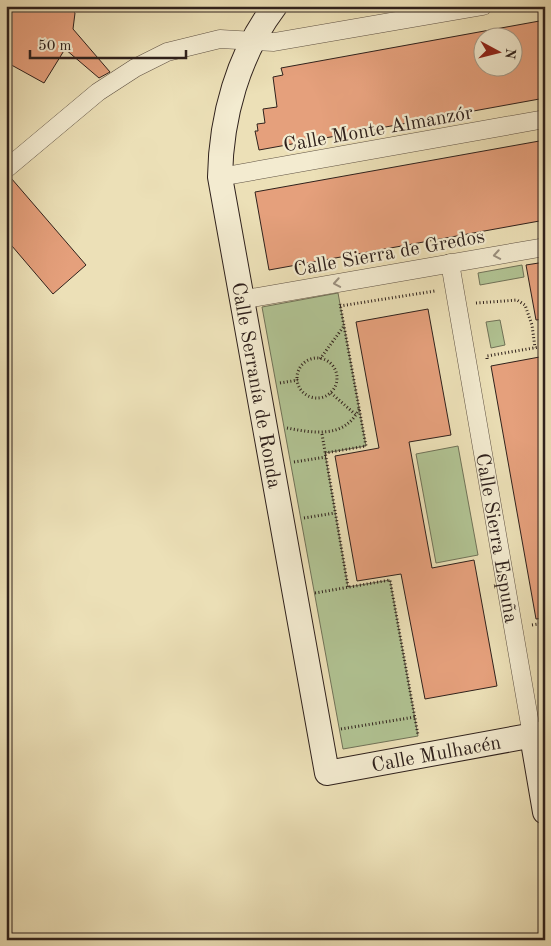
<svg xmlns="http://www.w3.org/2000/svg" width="551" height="946" font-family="'Old Standard TT',serif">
	<rect width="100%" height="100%" fill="#ece0b7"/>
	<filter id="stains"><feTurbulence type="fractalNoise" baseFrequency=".004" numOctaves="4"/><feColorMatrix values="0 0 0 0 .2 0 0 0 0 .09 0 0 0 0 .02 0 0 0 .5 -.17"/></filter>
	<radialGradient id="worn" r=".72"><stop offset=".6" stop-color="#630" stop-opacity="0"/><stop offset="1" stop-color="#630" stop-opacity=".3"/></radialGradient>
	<path fill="#b1c393" stroke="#707258" d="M522 265 524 277 480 285 478 273Z
		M338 293 366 446 325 453 348 587 390 580 418 736 343 749 262 307Z
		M500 320 505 345 491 348 486 322Z
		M458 446 478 555 436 563 416 454Z"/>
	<path fill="#e5a07c" stroke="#2f211c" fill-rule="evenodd" d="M6 6H68L75 13 73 29 110 72 99 78 65 49 44 83 6 62Z
		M545 20V98L259 150 255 131H258L257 124 265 123 263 109 277 107 273 77 283 75 281 68ZM484 38H514V68H484Z
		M545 140V220L269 270 255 192Z
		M11 178 86 265 53 294 6 239V179Z
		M545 262V319L536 320 526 265Z
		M428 309 451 435 409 442 432 568 474 560 497 686 425 699 401 574 357 581 335 456 379 448 356 322Z
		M545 356V618L536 619 491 366Z"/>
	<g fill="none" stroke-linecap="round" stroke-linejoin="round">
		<g stroke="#5e5143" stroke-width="19">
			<g id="street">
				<path d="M6 169 98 92 135 68 167 52 220 39 274 42 483 6"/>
				<path d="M220 177 545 119"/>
				<path id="s1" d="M450 263 532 736"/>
				<path d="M240 300 545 247"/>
			</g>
		</g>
		<g stroke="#2f211c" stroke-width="26">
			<g id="secondary">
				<path id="s2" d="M275 6C238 55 221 117 220 177L327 773 545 733"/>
				<path d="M532 736 545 812"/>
			</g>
		</g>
		<path stroke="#2f211c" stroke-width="3" stroke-dasharray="1 2.5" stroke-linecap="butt" d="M476 303 517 300 525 305 532 325 535 348
			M340 306 435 291
			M297 378a20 20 0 1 1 40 0a20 20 0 1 1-40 0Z
			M320 359 344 326
			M487 359V356L545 346
			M280 383 298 380
			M331 393 356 415
			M287 428C313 433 345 439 359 409
			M322 434 348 587
			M325 453 366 446 340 304
			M294 462 326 457
			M304 518 335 513
			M315 593 390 580 418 735
			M532 625 545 623
			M341 729 415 717"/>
		<use href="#street" stroke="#f3ebd0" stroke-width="18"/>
		<use href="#secondary" stroke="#f3ebd0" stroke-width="24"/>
	</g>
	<defs><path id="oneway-chevron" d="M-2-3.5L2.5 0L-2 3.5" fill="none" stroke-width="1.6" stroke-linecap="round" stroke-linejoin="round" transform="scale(1.25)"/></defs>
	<g stroke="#9b907f">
		<use href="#oneway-chevron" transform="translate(497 255) rotate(170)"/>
		<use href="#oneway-chevron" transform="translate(337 283) rotate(170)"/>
	</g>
	<g text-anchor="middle" stroke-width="4.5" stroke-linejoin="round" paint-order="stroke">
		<g font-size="20" fill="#2f211c" stroke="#f3ebd0">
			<text transform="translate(378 128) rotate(-10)" y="7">Calle Monte Almanzór</text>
			<text transform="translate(389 252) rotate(-10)" y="7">Calle Sierra de Gredos</text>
			<text dy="7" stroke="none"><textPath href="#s2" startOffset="394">Calle Serranía de Ronda</textPath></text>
			<text dy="7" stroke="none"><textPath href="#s1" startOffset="279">Calle Sierra Espuña</textPath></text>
			<text dy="7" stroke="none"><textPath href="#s2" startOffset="899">Calle Mulhacén</textPath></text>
		</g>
	</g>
	<rect width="551" height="946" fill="none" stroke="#ece0b7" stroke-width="25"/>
	<rect x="8" y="8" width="536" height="931" fill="none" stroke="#2f211c" stroke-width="2.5"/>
	<rect x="12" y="12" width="526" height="921" fill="none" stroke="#2f211c"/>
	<g transform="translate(498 52) rotate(97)"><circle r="24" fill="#f3ebd0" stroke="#a59a88"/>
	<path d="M0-4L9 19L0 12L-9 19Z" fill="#8f2418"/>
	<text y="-8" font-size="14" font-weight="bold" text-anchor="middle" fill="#2f211c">N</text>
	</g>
	<path d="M30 50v8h156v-8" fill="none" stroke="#2f211c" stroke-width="2.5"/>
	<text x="38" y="50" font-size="15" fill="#2f211c" stroke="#f3ebd0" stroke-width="4" paint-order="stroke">50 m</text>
	<rect width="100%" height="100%" filter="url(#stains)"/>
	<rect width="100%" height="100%" fill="url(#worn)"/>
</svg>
